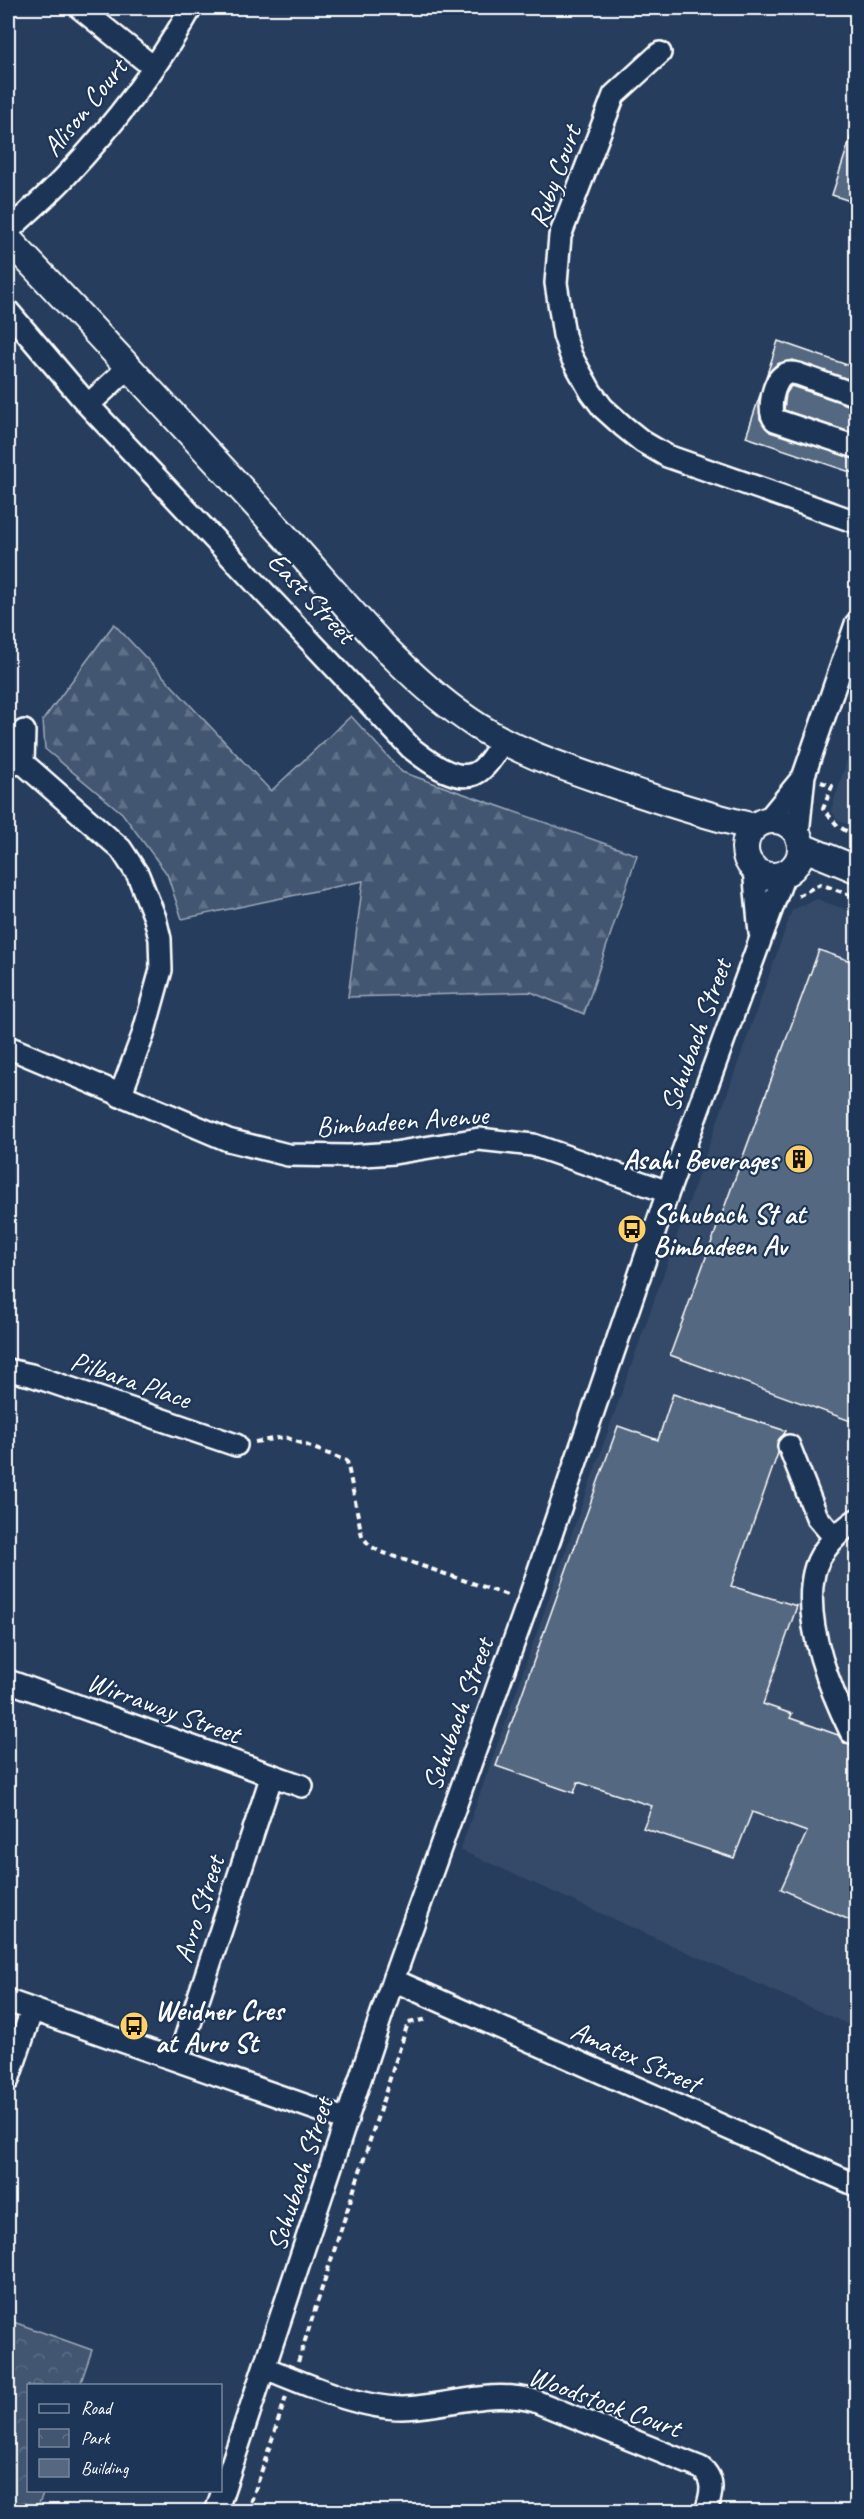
<svg xmlns="http://www.w3.org/2000/svg" width="864" height="2519" font-family="Caveat,sans-serif">
	<defs>
		<pattern id="forest-firs" width="22" height="20" patternUnits="userSpaceOnUse" patternTransform="scale(1.5)"><rect width="22" height="20" fill="#425672"/><path d="M5 1l3.5 6h-7zM16 11l3.5 6h-7z" fill="#5e6f87"/></pattern>
		<pattern id="park-crowns" width="20" height="18" patternUnits="userSpaceOnUse" patternTransform="scale(1.5)"><rect width="20" height="18" fill="#425672"/><path d="M2 6a3 3 0 1 1 6 0M12 15a3 3 0 1 1 6 0" fill="none" stroke="#5e6f87"/></pattern>
	</defs>
	<rect width="100%" height="100%" fill="#263d5e"/>
	<filter id="ink" filterUnits="userSpaceOnUse"><feTurbulence type="fractalNoise" baseFrequency=".0167" numOctaves="2"/><feDisplacementMap in="SourceGraphic" scale="12" xChannelSelector="R" yChannelSelector="G"/><feConvolveMatrix kernelMatrix="1 2 1 2 8 2 1 2 1" color-interpolation-filters="sRGB"/></filter>
	<g filter="url(#ink)">
		<path fill="#344a68" d="M856 732V827L838 821 831 810Z
			M817 899 856 913V2028L460 1850 792 910Z"/>
		<path fill="url(#forest-firs)" stroke="#a0aab8" stroke-width="1.5" d="M114 624 271 791 351 716 402 772 637 855 584 1014 531 992 348 997 363 881 182 919 167 874 122 813 45 749 43 720Z"/>
		<path fill="url(#park-crowns)" stroke="#a0aab8" stroke-width="1.5" d="M8 2320 92 2350 80 2385 28 2386V2490L44 2491 36 2511H8Z"/>
		<path fill="#556781" stroke="#fff" stroke-width="1.5" d="M853 130H856V203L832 195Z
			M778 341 856 368V382L793 360 777 364 766 377Z
			M791 386 856 407V434L784 410 786 394Z
			M760 395V419L770 432 856 459V474L746 437Z
			M819 950 856 963V1423L670 1355Z
			M673 1394 786 1431 777 1444 778 1453 731 1586 797 1606 763 1704 792 1714 790 1718 838 1735 844 1743H856V1923L781 1889 807 1832 752 1812 734 1858 643 1828 652 1806 578 1782 574 1793 496 1766 618 1426 658 1440Z"/>
		<g fill="none" stroke-linecap="round" stroke-linejoin="round">
			<g stroke="#fff" stroke-width="26">
				<path id="minor" d="M80 8 153 67
					M660 53 614 95 560 236 556 283 564 335 571 356 591 392 603 408 623 426 643 442 667 456 856 522
					M8 231C27 213 47 196 65 177 113 126 157 69 191 8
					M8 311 88 405 411 748C429 762 462 789 483 768 491 761 497 750 502 741
					M856 395 798 374C793 373 788 372 784 375 773 381 767 411 775 420L856 447
					M88 405 129 367
					M23 763 24 731
					M8 764 23 763 121 849 138 875 155 918 160 939 161 970 143 1035 120 1096
					M768 820 804 776
					M798 834 804 775 856 624
					M754 869 760 933
					M8 1047 228 1140 288 1155 349 1156 394 1153 479 1139 533 1145 668 1192
					M8 1370 31 1375 236 1445
					M789 1446 817 1517 835 1538
					M8 1681 302 1786
					M851 1732C830 1689 803 1622 814 1573 819 1551 839 1532 856 1520
					M393 1980 856 2185
					M8 2001 347 2120
					M178 2060 272 1775
					M8 2080 32 2010
					M265 2368C306 2384 358 2408 402 2408 448 2407 489 2388 535 2401L701 2468C716 2480 711 2495 706 2512
					M216 2512 393 1980 528 1602 668 1192 784 875"/>
			</g>
			<g stroke="#fff" stroke-width="30">
				<path id="major" d="M8 239C100 336 191 434 281 532 343 600 401 677 479 727 515 750 555 764 595 778 648 797 700 814 754 827
					M745 848a28 28 0 1 1 56 0a28 28 0 1 1-56 0Z
					M802 847 856 869"/>
			</g>
			<path stroke="#fff" stroke-width="4" stroke-dasharray="6 4.5" stroke-linecap="butt" d="M821 782 832 786 823 809 838 826 856 837
				M798 896 820 884 856 897
				M255 1442 285 1437 347 1461 362 1536 370 1546 381 1552 510 1596
				M298 2362 408 2023 428 2019
				M248 2512 286 2397"/>
			<use href="#minor" stroke="#1d3557" stroke-width="21"/>
			<use href="#major" stroke="#1d3557" stroke-width="26"/>
		</g>
	</g>
	<defs>
		<g id="building-disc" transform="scale(1.5)"><circle r="9.5" fill="#ffd166" stroke="#1d3557"/><path d="M-4-6H4V6H1V3H-1V6H-4ZM-2.5-4.3h1.7v1.8h-1.7ZM.8-4.3h1.7v1.8H.8ZM-2.5-1h1.7V.8h-1.7ZM.8-1h1.7V.8H.8Z" fill="#111"/></g>
		<g id="bus-disc" transform="scale(1.5)"><circle r="9.5" fill="#ffd166" stroke="#1d3557"/><path d="M-5-6H5V4H4V6H2V4H-2V6H-4V4H-5ZM-3.5-4V0h7V-4ZM-3.5 1.2v1.5H-2V1.2ZM2 1.2v1.5H3.5V1.2Z" fill="#111"/></g>
	</defs>
	<g fill-rule="evenodd">
		<use href="#building-disc" x="799" y="1159"/>
		<use href="#bus-disc" x="632" y="1229"/>
		<use href="#bus-disc" x="134" y="2026"/>
	</g>
	<g text-anchor="middle" stroke-width="4.5" stroke-linejoin="round" paint-order="stroke">
		<g font-size="28" fill="#fff" stroke="#1d3557">
			<text transform="translate(84 107) rotate(-51)" y="10">Alison Court</text>
			<text transform="translate(554 176) rotate(-70)" y="10">Ruby Court</text>
			<text transform="translate(312 597) rotate(47)" y="10">East Street</text>
			<text transform="translate(695 1035) rotate(-70)" y="10">Schubach Street</text>
			<text transform="translate(402 1120) rotate(-4)" y="10">Bimbadeen Avenue</text>
			<text transform="translate(131 1379) rotate(19)" y="10">Pilbara Place</text>
			<text transform="translate(164 1707) rotate(20)" y="10">Wirraway Street</text>
			<text transform="translate(457 1714) rotate(-70)" y="10">Schubach Street</text>
			<text transform="translate(198 1909) rotate(-72)" y="10">Avro Street</text>
			<text transform="translate(636 2056) rotate(24)" y="10">Amatex Street</text>
			<text transform="translate(299 2174) rotate(-72)" y="10">Schubach Street</text>
			<text transform="translate(605 2401) rotate(20)" y="10">Woodstock Court</text>
		</g>
		<g font-size="28" font-weight="bold" fill="#fff" stroke="#1d3557" text-anchor="start">
			<text x="778" y="1169" text-anchor="end">Asahi Beverages</text>
			<text x="653" y="1223">Schubach St at<tspan x="653" dy="32">Bimbadeen Av</tspan></text>
			<text x="155" y="2020">Weidner Cres<tspan x="155" dy="32">at Avro St</tspan></text>
		</g>
	</g>
	<rect width="864" height="2519" fill="none" stroke="#1d3557" stroke-width="30"/>
	<rect x="15" y="15" width="834" height="2489" fill="none" stroke="#fff" stroke-width="2" filter="url(#ink)"/>
	<rect x="27" y="2384" width="195" height="108" fill="#1d3557" stroke="#77869a" stroke-width="1.5"/>
	<rect x="39" y="2404" width="30" height="9" fill="#1d3557" stroke="#77869a" stroke-width="1.5"/>
	<text x="81" y="2414" font-size="18" fill="#ffffff">Road</text>
	<rect x="39" y="2429" width="30" height="18" fill="url(#park-crowns)" stroke="#77869a" stroke-width="1.5"/>
	<text x="81" y="2444" font-size="18" fill="#ffffff">Park</text>
	<rect x="39" y="2459" width="30" height="18" fill="#556781" stroke="#77869a" stroke-width="1.5"/>
	<text x="81" y="2474" font-size="18" fill="#ffffff">Building</text>
</svg>
